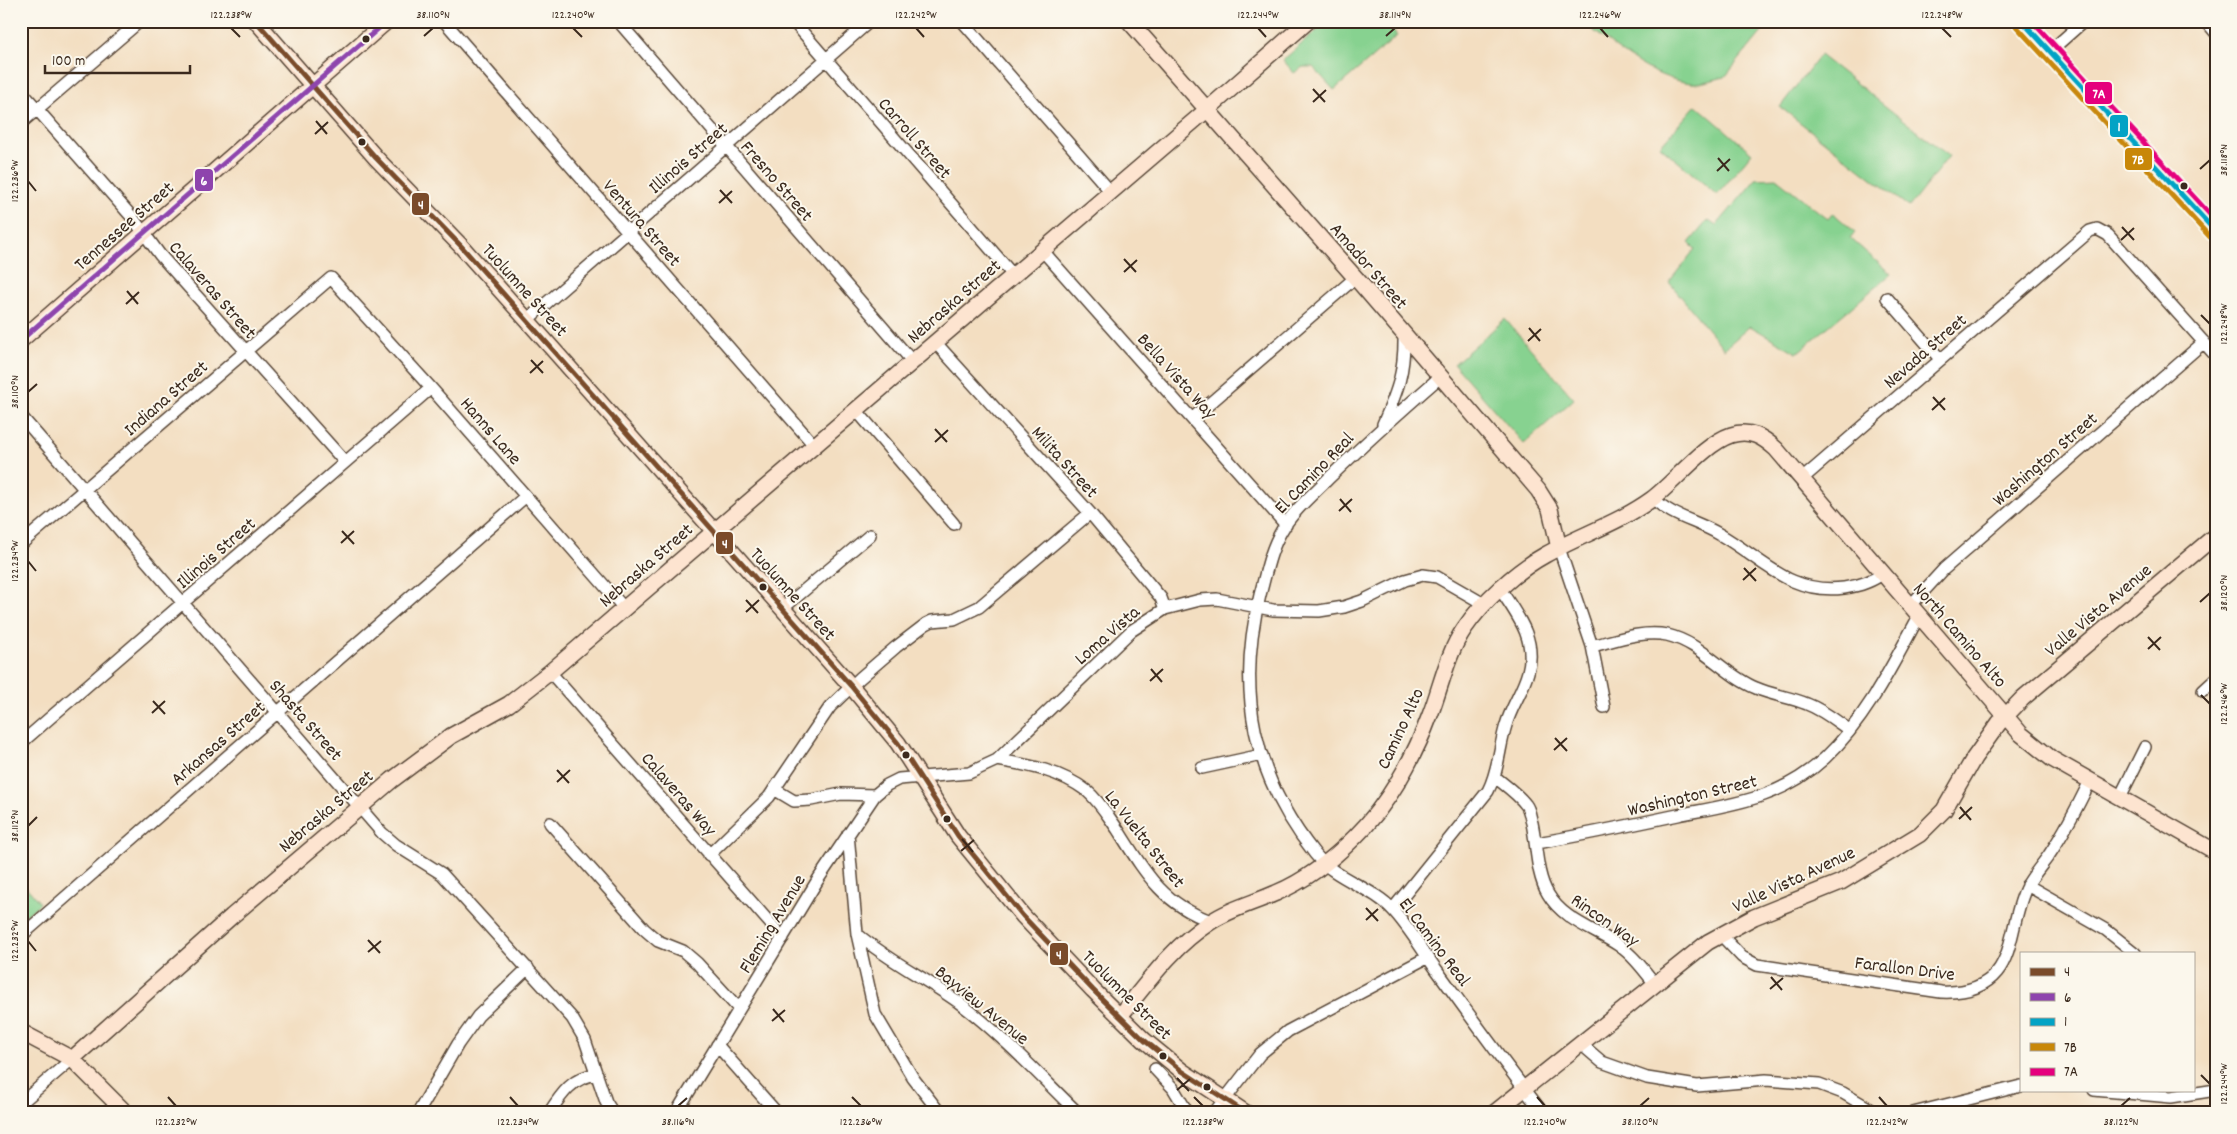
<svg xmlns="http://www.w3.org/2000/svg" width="2237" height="1134" font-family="Dekko,sans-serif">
	<rect width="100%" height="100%" fill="#fbf7ec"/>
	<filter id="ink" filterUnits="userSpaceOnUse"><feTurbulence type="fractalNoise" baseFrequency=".02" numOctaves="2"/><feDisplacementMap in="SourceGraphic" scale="10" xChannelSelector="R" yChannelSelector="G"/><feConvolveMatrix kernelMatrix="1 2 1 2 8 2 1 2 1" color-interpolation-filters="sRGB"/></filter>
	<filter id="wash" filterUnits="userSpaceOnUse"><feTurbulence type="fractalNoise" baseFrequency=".0096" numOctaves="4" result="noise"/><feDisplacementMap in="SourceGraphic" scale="20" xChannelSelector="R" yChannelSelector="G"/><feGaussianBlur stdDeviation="1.12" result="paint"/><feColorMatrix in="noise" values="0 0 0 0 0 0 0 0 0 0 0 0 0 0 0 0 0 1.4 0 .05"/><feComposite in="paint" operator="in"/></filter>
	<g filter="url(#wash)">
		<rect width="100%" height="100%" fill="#f3dec1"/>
		<path fill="#87d290" stroke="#617e57" d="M1328 21H1385L1397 36 1334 90 1313 67H1303L1294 73 1283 60Z
			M1581 21H1771L1725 77C1715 79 1702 84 1691 83 1648 78 1615 46 1581 21Z
			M1820 55 1949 156 1909 207 1780 107Z
			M1696 105 1752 153 1717 195 1660 146Z
			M1776 178 1828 219 1833 213 1855 232 1850 238 1891 274 1797 353 1750 326 1724 349 1669 282 1695 249 1689 243 1708 220 1716 226 1756 179Z
			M1505 319 1574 399 1524 444 1454 364Z
			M21 881 40 903 21 920Z"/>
	</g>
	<g filter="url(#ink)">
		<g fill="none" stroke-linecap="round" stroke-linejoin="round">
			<g stroke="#574536" stroke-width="14">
				<path id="street" d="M444 21 814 445
					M618 21 912 361
					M793 21 1013 275
					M962 21 1111 192
					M2206 21 2216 33
					M2049 52 2084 21
					M21 91 132 217 160 255 345 462
					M21 123 140 21
					M1042 250 1286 525
					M1887 298 1940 359
					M527 320 870 21
					M935 342 1090 513 1161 598 1165 609
					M1440 377C1402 410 1364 444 1328 479 1312 495 1293 511 1282 530 1270 550 1266 573 1260 595 1236 691 1253 776 1315 854 1336 880 1372 887 1393 910 1409 927 1422 950 1436 969 1471 1017 1506 1066 1543 1113
					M856 410 954 524
					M21 416 382 833 396 845 442 874 572 1018 585 1040 606 1102 613 1113
					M1193 418 1355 278
					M1383 424C1398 390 1405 371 1404 334
					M1802 479 2090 231 2097 229 2108 235 2216 356
					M1653 498C1670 516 1697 521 1719 534 1763 559 1789 595 1844 588 1858 586 1872 582 1883 573
					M21 544 331 278 431 388 624 608
					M1559 548 1592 646 1604 707
					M1911 605 1944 569 2204 342
					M782 609 870 535
					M1592 646C1616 640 1643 630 1667 635 1702 643 1724 675 1756 688 1772 695 1790 697 1807 704 1823 710 1835 720 1849 730
					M550 672 783 938
					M2203 691 2216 679
					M21 743 431 388
					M997 760C1029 765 1061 771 1087 791 1100 802 1108 816 1118 830 1144 871 1162 904 1211 921
					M1202 768 1262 755
					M1495 777C1506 786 1518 794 1526 805 1530 810 1530 818 1532 823 1537 846 1536 874 1548 894 1563 920 1594 929 1618 945 1633 955 1644 970 1655 984
					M774 789 794 801 811 800 841 794 875 795
					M2120 797 2145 747
					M550 823 644 929 658 941 683 951 697 963 739 1009
					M848 834 857 934 875 1014 913 1078 940 1113
					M1537 843C1584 835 1631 825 1678 815 1733 804 1781 799 1825 758 1866 719 1892 666 1919 616
					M709 855 769 797 830 707 860 678 896 647 926 624 932 621 954 619 979 607 1090 513
					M2027 885 2106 930 2135 953
					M1393 909 1488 791C1499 770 1499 747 1506 725 1511 707 1523 691 1528 672 1537 639 1517 615 1500 589
					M857 934C889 961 927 979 961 1004 1003 1036 1040 1076 1078 1113
					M1721 935 1742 957 1757 965 1941 992C1962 993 1983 989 1997 972 2014 951 2013 912 2027 886 2033 875 2042 865 2049 855 2065 831 2078 806 2090 781
					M21 936 526 496
					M1581 1044 1602 1062 1647 1078 1697 1086 1766 1080 1819 1084 1843 1093 1877 1113
					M717 1045 777 1113
					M1155 1069 1173 1088 1188 1113
					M2094 1090 2171 1097 2216 1090
					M21 1103 72 1059
					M418 1113 458 1044 478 1016 528 968
					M549 1113C562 1093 573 1077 597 1074
					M676 1113 819 878 875 795 887 785 899 779 969 773 997 760 1131 631 1165 609 1200 600 1217 599 1273 610 1319 611 1344 607 1362 601 1405 580 1423 575 1437 577 1484 604
					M1214 1113 1260 1054 1288 1031 1428 957
					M1913 1113 2021 1086"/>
			</g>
			<g stroke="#574536" stroke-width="18">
				<path id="secondary" d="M256 21 376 158 461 246 527 320 851 686 898 743 958 836 1023 916 1093 990 1144 1040 1182 1071 1246 1113
					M1129 21 1361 284 1538 490 1550 509 1559 548
					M2022 21 2216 232
					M21 340 387 21
					M1120 1016C1147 983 1172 947 1209 923 1229 909 1254 903 1276 893 1307 880 1332 860 1355 837 1388 805 1414 758 1430 715 1441 687 1447 654 1464 629 1482 602 1516 571 1545 555 1580 535 1619 523 1652 499 1675 482 1704 444 1731 435 1750 429 1763 437 1776 449L2021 734 2052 759 2216 852
					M21 1032 72 1059 126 1113
					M72 1059 232 916 392 780 451 736 509 704 550 672 1216 102 1308 21
					M1494 1113 1708 942 1754 917 1841 882 1920 834 1944 810 1974 758 1999 723 2023 698 2216 535"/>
			</g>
			<use href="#street" stroke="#fff" stroke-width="11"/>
			<use href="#secondary" stroke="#fde4d0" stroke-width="15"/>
			<g stroke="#fbf7ec" stroke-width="9">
				<path id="bus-1" d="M256 21 376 158 461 246 851 686 898 743 958 836 1023 916 1093 990 1144 1040 1182 1071 1246 1113"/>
			</g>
			<g stroke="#fbf7ec" stroke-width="9">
				<path id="bus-2" d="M21 340 387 21"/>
			</g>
			<g stroke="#fbf7ec" stroke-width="9">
				<path id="bus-3" d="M2022 21 2216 232"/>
			</g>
			<g stroke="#fbf7ec" stroke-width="9">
				<path id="bus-4" d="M2016 26 2210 237"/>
			</g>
			<g stroke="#fbf7ec" stroke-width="9">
				<path id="bus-5" d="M2032 21 2216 221"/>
			</g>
			<use href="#bus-1" stroke="#7a4b2a" stroke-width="5"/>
			<use href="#bus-2" stroke="#8e44ad" stroke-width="5"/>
			<use href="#bus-3" stroke="#03a3c5" stroke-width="5"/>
			<use href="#bus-4" stroke="#c88708" stroke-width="5"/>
			<use href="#bus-5" stroke="#e5007d" stroke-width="5"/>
		</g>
	</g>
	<path fill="none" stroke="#3b2a1e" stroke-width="2" d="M231 28 240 37M573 28 582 37M916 28 924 37M1258 28 1266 37M1600 28 1608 37M1942 28 1951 37M424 36 433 28M1386 36 1395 28M1313 89 1325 102M1313 102 1326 90M316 121 327 134M315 134 328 122M1718 158 1729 171M2200 169 2210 160M1717 171 1730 159M28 181 36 191M720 190 732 203M719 203 732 191M2122 227 2134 240M2121 240 2134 228M1124 259 1136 272M1124 272 1137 260M127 291 138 304M126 304 139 292M2201 315 2210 324M1529 328 1540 341M1528 341 1541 329M531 360 543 373M530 373 543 361M28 392 37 384M1933 397 1945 410M1932 410 1945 398M935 429 947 442M935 442 948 430M1340 499 1351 512M1339 511 1352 499M342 531 354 544M341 543 354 531M28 561 36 571M1744 568 1756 581M1743 580 1756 568M746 600 758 613M2200 602 2210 593M746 612 759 600M2148 637 2160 650M2148 649 2161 637M1151 669 1162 682M1150 681 1163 669M2201 695 2210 704M153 701 165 714M152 713 165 701M1555 738 1567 751M1554 750 1567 738M557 770 569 783M557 782 570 770M1960 807 1971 820M1959 819 1972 807M28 826 37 817M962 839 973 852M961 851 974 840M1366 908 1378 921M1366 920 1378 909M368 940 380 953M28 941 36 951M368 952 381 941M1771 977 1782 990M1770 989 1783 978M773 1009 784 1022M772 1021 785 1010M2201 1075 2210 1084M1177 1078 1189 1091M1177 1090 1190 1079M168 1097 176 1106M510 1097 518 1106M852 1097 861 1106M1194 1097 1203 1106M1537 1097 1545 1106M1879 1097 1887 1106M678 1106 687 1098M1640 1106 1649 1098M2121 1106 2130 1098"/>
	<g fill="#3b2a1e" stroke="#fbf7ec" stroke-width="2">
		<circle cx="366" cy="39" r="4.5"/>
		<circle cx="362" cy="142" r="4.5"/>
		<circle cx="2184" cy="186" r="4.5"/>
		<circle cx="763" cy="587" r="4.5"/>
		<circle cx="906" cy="755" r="4.5"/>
		<circle cx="947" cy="819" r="4.5"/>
		<circle cx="1163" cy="1056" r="4.5"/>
		<circle cx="1207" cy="1087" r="4.5"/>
	</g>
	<g text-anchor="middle" stroke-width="4" stroke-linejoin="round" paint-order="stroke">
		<g font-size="19" fill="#3b2a1e" stroke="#fbf7ec">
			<text transform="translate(916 137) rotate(49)" y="7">Carroll Street</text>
			<text transform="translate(687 157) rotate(-41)" y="7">Illinois Street</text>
			<text transform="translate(778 180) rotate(49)" y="7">Fresno Street</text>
			<text transform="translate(643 222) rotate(49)" y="7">Ventura Street</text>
			<text transform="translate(123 225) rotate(-41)" y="7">Tennessee Street</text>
			<text transform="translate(1370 265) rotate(49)" y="7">Amador Street</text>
			<text transform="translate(214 289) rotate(49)" y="7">Calaveras Street</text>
			<text transform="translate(526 289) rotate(48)" y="7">Tuolumne Street</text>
			<text transform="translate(953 300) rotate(-41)" y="7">Nebraska Street</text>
			<text transform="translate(1924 350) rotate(-41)" y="7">Nevada Street</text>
			<text transform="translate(1178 375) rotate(48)" y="7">Bella Vista Way</text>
			<text transform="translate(165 397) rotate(-41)" y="7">Indiana Street</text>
			<text transform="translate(492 430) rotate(49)" y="7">Hanns Lane</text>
			<text transform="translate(2044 458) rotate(-41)" y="7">Washington Street</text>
			<text transform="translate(1066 461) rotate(48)" y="7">Milita Street</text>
			<text transform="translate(1313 472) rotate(-46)" y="7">El Camino Real</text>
			<text transform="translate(215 552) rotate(-41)" y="7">Illinois Street</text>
			<text transform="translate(645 564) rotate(-41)" y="7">Nebraska Street</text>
			<text transform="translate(794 593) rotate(48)" y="7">Tuolumne Street</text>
			<text transform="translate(2097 609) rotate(-40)" y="7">Valle Vista Avenue</text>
			<text transform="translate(1106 634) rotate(-41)" y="7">Loma Vista</text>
			<text transform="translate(1961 634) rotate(49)" y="7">North Camino Alto</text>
			<text transform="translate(307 719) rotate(49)" y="7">Shasta Street</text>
			<text transform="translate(1399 728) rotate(-65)" y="7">Camino Alto</text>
			<text transform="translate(217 742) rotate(-41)" y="7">Arkansas Street</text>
			<text transform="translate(680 793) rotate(49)" y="7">Calaveras Way</text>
			<text transform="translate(1692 794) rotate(-13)" y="7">Washington Street</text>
			<text transform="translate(325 810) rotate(-40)" y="7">Nebraska Street</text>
			<text transform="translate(1146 838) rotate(52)" y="7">La Vuelta Street</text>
			<text transform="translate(1793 878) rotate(-25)" y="7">Valle Vista Avenue</text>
			<text transform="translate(1606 919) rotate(35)" y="7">Rincon Way</text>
			<text transform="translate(771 923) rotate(-59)" y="7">Fleming Avenue</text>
			<text transform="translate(1436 941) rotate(53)" y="7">El Camino Real</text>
			<text transform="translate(1905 967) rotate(7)" y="7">Farallon Drive</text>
			<text transform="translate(1128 994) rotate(45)" y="7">Tuolumne Street</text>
			<text transform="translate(983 1004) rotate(39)" y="7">Bayview Avenue</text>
		</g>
	</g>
	<g stroke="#fbf7ec" stroke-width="2">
		<rect x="2084" y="81" width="29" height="24" rx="5" fill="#e5007d"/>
		<rect x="2109" y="114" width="20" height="24" rx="5" fill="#03a3c5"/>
		<rect x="2124" y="147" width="29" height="24" rx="5" fill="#c88708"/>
		<rect x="194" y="168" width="20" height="24" rx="5" fill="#8e44ad"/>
		<rect x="411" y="192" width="19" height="24" rx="5" fill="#7a4b2a"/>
		<rect x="715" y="531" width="19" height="24" rx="5" fill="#7a4b2a"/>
		<rect x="1049" y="942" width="20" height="24" rx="5" fill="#7a4b2a"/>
	</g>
	<g font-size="14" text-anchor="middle" font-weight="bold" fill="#fff">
		<text x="2099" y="98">7A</text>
		<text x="2119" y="131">1</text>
		<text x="2138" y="164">7B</text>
		<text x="204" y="185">6</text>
		<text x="421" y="209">4</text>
		<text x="725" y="548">4</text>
		<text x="1059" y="959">4</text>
	</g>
	<rect width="2237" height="1134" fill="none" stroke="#fbf7ec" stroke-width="55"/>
	<rect x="2020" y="952" width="175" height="140" fill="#fbf7ec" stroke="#aea59a"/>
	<rect x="2030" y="968" width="25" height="8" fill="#7a4b2a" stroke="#aea59a"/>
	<text x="2064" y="976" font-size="15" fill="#3b2a1e">4</text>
	<rect x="2030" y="993" width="25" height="8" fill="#8e44ad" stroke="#aea59a"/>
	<text x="2064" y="1002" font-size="15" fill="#3b2a1e">6</text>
	<rect x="2030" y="1018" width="25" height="8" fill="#03a3c5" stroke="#aea59a"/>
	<text x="2064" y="1026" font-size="15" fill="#3b2a1e">1</text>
	<rect x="2030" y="1043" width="25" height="8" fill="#c88708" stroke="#aea59a"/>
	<text x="2064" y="1052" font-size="15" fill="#3b2a1e">7B</text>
	<rect x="2030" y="1068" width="25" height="8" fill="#e5007d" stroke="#aea59a"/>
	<text x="2064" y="1076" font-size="15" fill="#3b2a1e">7A</text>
	<path d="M45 65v8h145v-8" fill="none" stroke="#3b2a1e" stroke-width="2.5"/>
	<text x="52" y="65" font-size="15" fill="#3b2a1e" stroke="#fbf7ec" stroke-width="4" paint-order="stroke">100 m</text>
	<rect x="28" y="28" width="2182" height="1078" fill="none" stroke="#3b2a1e" stroke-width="2"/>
	<g font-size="12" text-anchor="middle" fill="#3b2a1e">
		<text x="231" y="18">122.238°W</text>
		<text x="433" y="18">38.110°N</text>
		<text x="573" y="18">122.240°W</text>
		<text x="916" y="18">122.242°W</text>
		<text x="1258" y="18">122.244°W</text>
		<text x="1395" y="18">38.114°N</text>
		<text x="1600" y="18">122.246°W</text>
		<text x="1942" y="18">122.248°W</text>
		<text transform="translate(2223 160) rotate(-90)" y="4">38.118°N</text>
		<text transform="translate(14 181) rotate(-90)" y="4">122.236°W</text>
		<text transform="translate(2223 324) rotate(-90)" y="4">122.248°W</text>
		<text transform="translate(14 392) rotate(-90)" y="4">38.110°N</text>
		<text transform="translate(14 561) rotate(-90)" y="4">122.234°W</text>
		<text transform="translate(2223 593) rotate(-90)" y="4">38.120°N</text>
		<text transform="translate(2223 704) rotate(-90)" y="4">122.246°W</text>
		<text transform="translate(14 826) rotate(-90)" y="4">38.112°N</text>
		<text transform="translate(14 941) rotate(-90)" y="4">122.232°W</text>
		<text transform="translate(2223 1084) rotate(-90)" y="4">122.244°W</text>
		<text x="176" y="1125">122.232°W</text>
		<text x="518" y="1125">122.234°W</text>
		<text x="678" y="1125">38.116°N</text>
		<text x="861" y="1125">122.236°W</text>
		<text x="1203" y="1125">122.238°W</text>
		<text x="1545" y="1125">122.240°W</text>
		<text x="1640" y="1125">38.120°N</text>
		<text x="1887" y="1125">122.242°W</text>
		<text x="2121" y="1125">38.122°N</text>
	</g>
</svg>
